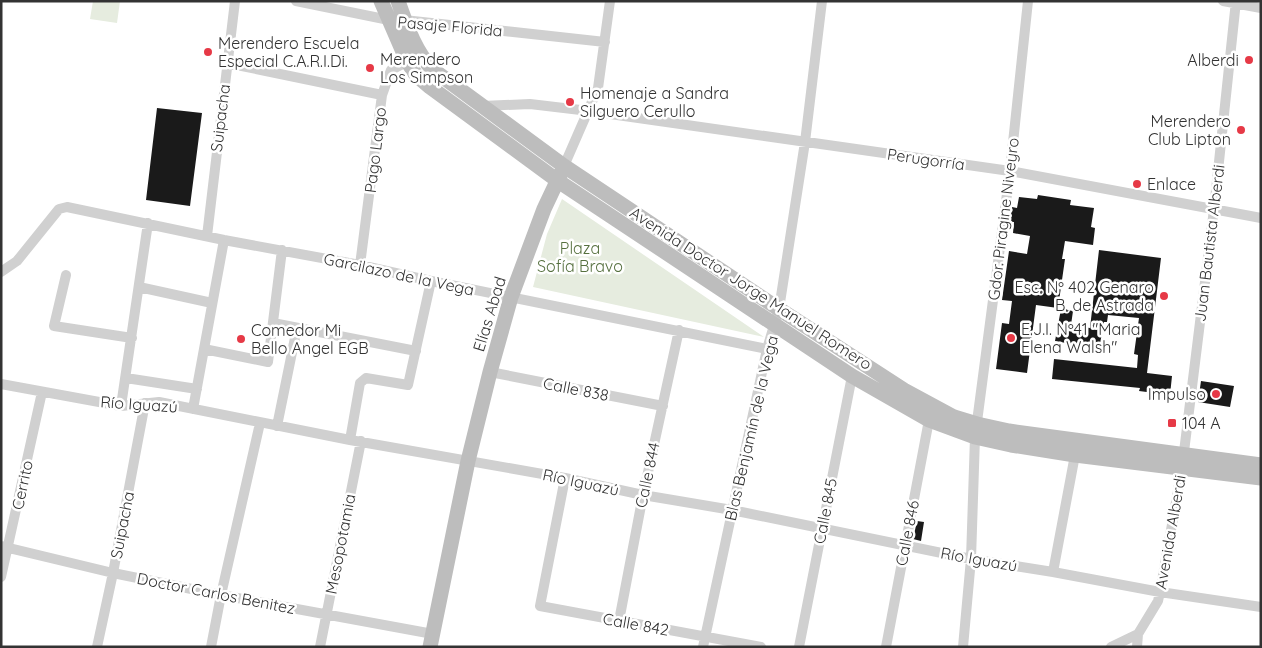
<svg xmlns="http://www.w3.org/2000/svg" width="1262" height="648" font-family="Quicksand,sans-serif">
	<rect width="100%" height="100%" fill="#fff"/>
	<path fill="#e6ecdf" d="M93 1H120L117 23 90 19Z
		M562 199 764 337 533 287 547 234Z"/>
	<path fill="#1a1a1a" d="M157 108 202 113 190 206 146 200Z
		M1038 195 1071 200 1070 205 1094 208 1091 227 1095 228 1093 245 1065 241 1062 259H1065L1058 308 1036 305 1027 373 996 369 1002 323 1009 324 1012 301 1002 300 1009 251 1027 254 1030 236 1013 233 1014 222H1010L1012 207 1017 208 1019 197 1037 199Z
		M1099 250 1161 258 1147 373 1172 376 1170 395 1139 391 1140 388 1052 379 1054 359 1137 368 1138 355 1134 354 1139 318 1108 315 1107 322H1104L1099 349 1055 341 1061 309 1073 311 1071 325 1090 328Z
		M1201 381 1234 386 1230 407 1198 402Z
		M917 521 924 522 921 541 913 539Z"/>
	<g fill="none" stroke-linecap="round" stroke-linejoin="round">
		<path stroke="#d0d0d0" stroke-width="10" d="M296 1 389 20H404L605 42
			M1223 1 1261 8
			M227 63 382 95
			M482 106 530 104 589 111 1010 171 1261 218
			M564 166 598 88 610 1
			M207 236 235 1
			M360 265 382 95 391 70 412 59
			M1 272 17 261 59 209 67 207 224 240 360 265 431 281 767 349
			M66 275 54 326 132 338
			M139 287 212 303
			M273 323 416 351
			M204 349 268 362 282 250
			M490 372 663 406
			M126 378 197 389
			M1 384 121 406 159 402 350 440 565 478 643 495 732 510 971 559 1053 572 1160 592 1261 607
			M121 406 148 223
			M193 409 224 240
			M277 426 297 328
			M350 440 360 383 366 378 408 385 431 281
			M565 478 540 606 761 647
			M1 546 113 573 221 595 433 634
			M1053 572 1075 455
			M1 577 42 392
			M619 621 643 495 679 330
			M97 647 113 573 145 403
			M211 647 221 595 260 423
			M320 647 361 441
			M703 647 767 349 779 309 805 142 822 1
			M799 647 852 376
			M886 647 929 420
			M963 647 971 559 975 437 1010 171 1028 1
			M1111 647 1138 634 1158 601 1160 592 1182 468 1214 209 1236 1
			M1137 647 1138 634"/>
		<path stroke="#bdbdbd" stroke-width="15" d="M381 1 407 61 416 75 430 87 558 181 852 376 929 420 975 437 1011 445 1075 455 1261 478
			M398 1C407 26 414 49 432 69L564 166 779 309 904 390 954 417 977 424 1009 431 1261 465
			M430 647 468 461 490 372 511 297 544 209 561 173"/>
	</g>
	<g fill="#e63946" stroke="#fff" stroke-width="2">
		<circle cx="208" cy="52" r="5"/>
		<circle cx="1249" cy="60" r="5"/>
		<circle cx="370" cy="68" r="5"/>
		<circle cx="570" cy="102" r="5"/>
		<circle cx="1241" cy="130" r="5"/>
		<circle cx="1137" cy="184" r="5"/>
		<circle cx="1164" cy="296" r="5"/>
		<circle cx="1011" cy="338" r="5"/>
		<circle cx="241" cy="339" r="5"/>
		<circle cx="1216" cy="394" r="5"/>
		<rect x="1167" y="418" width="10" height="10" rx="2.5"/>
	</g>
	<g text-anchor="middle" stroke-width="5" stroke-linejoin="round" paint-order="stroke">
		<g font-size="16" fill="#333" stroke="#fff">
			<text transform="translate(450 26) rotate(5)" y="6">Pasaje Florida</text>
			<text transform="translate(220 118) rotate(-83)" y="6">Suipacha</text>
			<text transform="translate(375 150) rotate(-83)" y="6">Pago Largo</text>
			<text transform="translate(926 159) rotate(8)" y="6">Perugorría</text>
			<text transform="translate(1003 219) rotate(-83)" y="6">Gdor. Piragine Niveyro</text>
			<text transform="translate(1209 243) rotate(-83)" y="6">Juan Bautista Alberdi</text>
			<text transform="translate(399 274) rotate(12)" y="6">Garcilazo de la Vega</text>
			<text transform="translate(751 288) rotate(33)" y="6">Avenida Doctor Jorge Manuel Romero</text>
			<text transform="translate(489 314) rotate(-73)" y="6">Elías Abad</text>
			<text transform="translate(576 389) rotate(11)" y="6">Calle 838</text>
			<text transform="translate(139 404) rotate(4)" y="6">Río Iguazú</text>
			<text transform="translate(751 428) rotate(-77)" y="6">Blas Benjamín de la Vega</text>
			<text transform="translate(647 475) rotate(-78)" y="6">Calle 844</text>
			<text transform="translate(581 482) rotate(12)" y="6">Río Iguazú</text>
			<text transform="translate(22 485) rotate(-78)" y="6">Cerrito</text>
			<text transform="translate(825 511) rotate(-79)" y="6">Calle 845</text>
			<text transform="translate(122 525) rotate(-79)" y="6">Suipacha</text>
			<text transform="translate(1170 532) rotate(-80)" y="6">Avenida Alberdi</text>
			<text transform="translate(907 533) rotate(-79)" y="6">Calle 846</text>
			<text transform="translate(340 544) rotate(-79)" y="6">Mesopotamia</text>
			<text transform="translate(979 559) rotate(10)" y="6">Río Iguazú</text>
			<text transform="translate(216 593) rotate(11)" y="6">Doctor Carlos Benitez</text>
			<text transform="translate(636 624) rotate(10)" y="6">Calle 842</text>
		</g>
		<g font-size="16" fill="#333" stroke="#fff" text-anchor="start">
			<text x="218" y="49">Merendero Escuela<tspan x="218" dy="18">Especial C.A.R.I.Di.</tspan></text>
			<text x="380" y="65">Merendero<tspan x="380" dy="18">Los Simpson</tspan></text>
			<text x="1239" y="66" text-anchor="end">Alberdi</text>
			<text x="580" y="99">Homenaje a Sandra<tspan x="580" dy="18">Silguero Cerullo</tspan></text>
			<text x="1231" y="127" text-anchor="end">Merendero<tspan x="1231" dy="18">Club Lipton</tspan></text>
			<text x="1147" y="190">Enlace</text>
			<text x="1154" y="293" text-anchor="end">Esc. Nº 402 Genaro<tspan x="1154" dy="18">B. de Astrada</tspan></text>
			<text x="1021" y="335">E.J.I. Nº41 "Maria<tspan x="1021" dy="18">Elena Walsh"</tspan></text>
			<text x="251" y="336">Comedor Mi<tspan x="251" dy="18">Bello Angel EGB</tspan></text>
			<text x="1206" y="400" text-anchor="end">Impulso</text>
			<text x="1182" y="429">104 A</text>
		</g>
		<g font-size="16" fill="#56703f" stroke="#fff">
			<text x="580" y="254">Plaza<tspan x="580" dy="18">Sofía Bravo</tspan></text>
		</g>
	</g>
	<rect width="1262" height="648" fill="none" stroke="#333333" stroke-width="5"/>
</svg>
